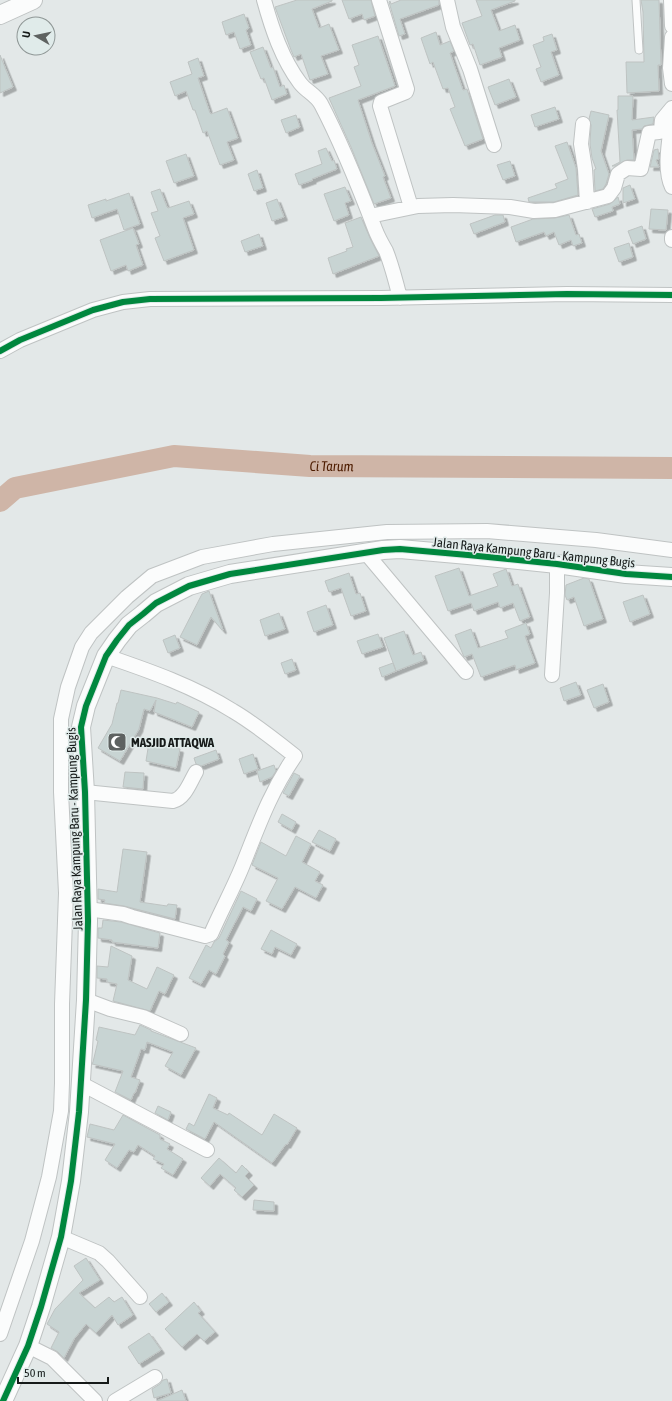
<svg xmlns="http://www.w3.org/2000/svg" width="672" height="1401" font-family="'Asap Condensed',sans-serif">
	<defs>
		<filter id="shadow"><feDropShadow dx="3.5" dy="3.5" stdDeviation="0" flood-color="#0004"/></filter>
	</defs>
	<rect width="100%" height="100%" fill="#e3e8e8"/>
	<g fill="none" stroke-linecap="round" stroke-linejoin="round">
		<path stroke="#cfb5a7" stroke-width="22" id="s1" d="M0 501 15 488 174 456 310 466 672 468"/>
	</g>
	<path fill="#c8d4d3" stroke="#bec3c2" filter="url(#shadow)" d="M297 0H332V1L312 9 319 28 329 24 339 50 321 56 328 74 310 80 301 54 294 57 291 50 275 7Z
		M342 0H371L375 16 364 20 362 14 349 19Z
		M401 0H439V5L400 19 405 34 399 36 389 2 390 1 391 4Z
		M476 0H515V1L491 10 499 31 515 25 520 40 499 48 502 57 480 65 473 44 470 45 462 23 482 16Z
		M641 0H659L661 65H658L659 91 627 93 626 62H644L643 12Z
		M244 14 249 28 246 30 251 45 240 49 234 32 226 35 222 22Z
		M436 32 440 45 450 41 454 51 450 53 463 90 467 89 483 139 465 146 450 109 455 107 448 88 443 89 433 62 430 64 421 38Z
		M552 34 557 50 551 52 559 75 541 82 536 69 541 67 533 45 544 41 543 37Z
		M378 36 395 86 358 100 372 143 385 176 383 177 391 198 374 204 351 147 329 98 361 86 354 67 359 65 352 45Z
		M263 47 271 68 273 67 280 87 284 85 287 94 272 100 264 78 261 79 250 52Z
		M0 55 13 87 0 93Z
		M198 58 204 76 198 78 210 113 211 114 227 108 238 138 227 142 234 160 220 165 207 131 203 133 195 110H193L186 91 175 96 170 82 192 74 188 62Z
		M509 79 516 97 495 105 488 87Z
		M618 96H633L632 120 654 117 653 124 644 126 642 129 632 130 634 160H627L615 166H612L620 162 617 110H618Z
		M555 107 559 119 535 127 531 115Z
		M591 111 609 115 601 151 609 174 606 184 603 189 595 191 594 170 596 169 592 158 590 144 591 125 589 119Z
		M296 115 300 127 286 133 281 120Z
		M567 142 576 168 578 195 554 202H529L528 198 557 188 555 184 568 179 555 146Z
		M326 148 332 161 334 160 337 169 312 179 313 180 299 185 295 174 322 164 318 151Z
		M658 149 659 159 656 160 659 167H650L654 150Z
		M186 154 194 176 174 183 166 161Z
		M510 161 515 176 503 180 497 165Z
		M257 170 263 188 254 191 248 174Z
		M630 185 635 199 623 203V188Z
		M345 187 351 201 345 203 349 215 334 221 324 194Z
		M160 189 167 207 168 208 189 201 194 214 183 218 194 250 164 261 155 238 160 236 151 213 158 211 151 192Z
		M129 193 140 224 124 230 117 209 92 218 88 205 106 199V201Z
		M618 197 620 204 612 207 613 211 595 217 592 209 610 204Z
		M277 199 284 217 272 221 266 203Z
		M651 209 668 210 666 230 649 229Z
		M495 215H503L505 222 474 234 470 224Z
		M569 215 576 235 579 234 582 243 573 246 571 240 559 245 554 232 546 236 544 232 516 242 511 227 533 219 555 218Z
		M361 217 370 238 379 256 333 274 328 258 347 251 346 249 353 247 345 223Z
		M642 226 646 239 633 244 628 231Z
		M133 228 139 244 136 245 143 265 128 271 126 265 111 271 100 240Z
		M259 234 263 246 245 252 241 241Z
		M629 243 633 257 619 262 614 248Z
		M459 568 469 596 498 586 493 574 506 569 512 586 518 584 530 617 520 621 513 603 500 608 498 602 474 611 471 603 448 611 435 576Z
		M349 573 356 594 360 593 366 611 351 616 341 588 329 592 325 581Z
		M584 578 589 579 603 619 584 626 574 597 567 600 565 595 566 585Z
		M209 591 223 630H222L211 617 197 645 180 637 202 594Z
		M643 595 650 614 630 622 623 602Z
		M326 605 333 625 314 632 307 612Z
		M279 613 285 629 265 636 260 620Z
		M526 623 530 634 525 636 535 663 516 670 515 665 481 677 472 654 464 657 455 635 471 629 478 648 508 638 505 631Z
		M404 631 413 655 421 652 424 660 396 671 384 638Z
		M378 634 383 647 362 654 357 641Z
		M175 635 180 648 168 653 163 640Z
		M292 659 296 670 285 674 281 663Z
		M393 663 396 671 382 677 379 668Z
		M576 682 581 695 564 701 560 688Z
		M603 684 609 702 594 708 587 690Z
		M121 690 157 698 176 704 177 702 199 712 192 727 154 712 156 700 150 711 144 709 139 729 120 761 98 748 112 724 117 703H118Z
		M149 742 180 749 176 768 146 761Z
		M216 750 219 759 201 766 196 764 194 758Z
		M253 754 258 769 244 774 239 759Z
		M274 765 276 771 272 777 260 782 257 771Z
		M125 772 144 773 143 789 123 787Z
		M294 773 300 776 289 796 283 793Z
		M282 814 296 822 292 830 278 822Z
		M319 830 336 839 330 851 312 842Z
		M296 836 311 844 302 862 320 872 315 881 323 885 316 898 295 887 282 909 266 901 278 878 252 865 261 842 286 856Z
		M123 849 147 852 140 902 167 906 168 904 177 905 175 919 124 906 104 903 105 900 98 899V889L117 892Z
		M241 891 257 899 251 911 243 907 226 940 229 942 223 954 225 956 216 974 209 970 201 984 189 978 206 945 211 948 214 942 219 938Z
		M103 920 121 922 160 933 158 948 112 942V940L98 938V928H102Z
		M271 930 297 944 291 955 275 947 272 954 261 949Z
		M111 946 132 956 128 980 147 989 157 967 174 975 165 994 159 991 150 1011 113 1001 117 984 107 982V979L97 978V966L108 967Z
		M140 1025 151 1030V1031L196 1048 181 1075 165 1066 173 1052 147 1042 145 1050 141 1049 131 1077 140 1080 135 1093H134L131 1100 115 1092 123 1071 92 1064 93 1062 98 1041 96 1040 99 1027 135 1035Z
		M209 1094 217 1098 213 1108 228 1115 229 1113 262 1135 274 1114 297 1128 287 1145 286 1144 272 1163 214 1122 205 1139 186 1129 189 1123 194 1126Z
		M158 1106 171 1112 168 1120 155 1113Z
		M123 1115 160 1135V1139L170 1144 167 1149 183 1159 173 1175 161 1168 164 1164 153 1159 155 1156 138 1145 134 1152 129 1150 117 1168 105 1160 115 1144 87 1137 90 1124 114 1130Z
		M219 1158 236 1173 242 1165 249 1172 245 1176 254 1185 242 1197 234 1190 236 1188 220 1174 210 1186 201 1178Z
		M254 1200 274 1202V1211L253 1210Z
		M86 1258 100 1280 79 1293 95 1308 109 1297 114 1302 122 1297 133 1315 118 1325 112 1315 96 1333 86 1324 74 1339 64 1358 58 1352 51 1348 59 1332 47 1324 55 1309 83 1280 74 1266Z
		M162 1293 169 1302 156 1312 149 1304Z
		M194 1302 201 1311 198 1313 215 1332 204 1341 197 1334 182 1347 165 1329Z
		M149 1333 161 1350 139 1364 128 1347Z
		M167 1379 171 1393 154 1398 152 1389 160 1384 163 1380Z
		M182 1390 186 1401H157Z"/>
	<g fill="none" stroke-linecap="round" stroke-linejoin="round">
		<g stroke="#bfc3c3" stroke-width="9">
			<path id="service" d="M636 0 639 50"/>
		</g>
		<g stroke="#bfc3c3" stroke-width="16">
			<path id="minor" d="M264 0C272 29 282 59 300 83 306 91 316 95 321 104 342 144 359 187 375 229 378 237 382 244 386 251 392 266 396 282 400 298
				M379 0 407 89 406 92 381 102 380 106 411 207
				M447 0 453 27 470 69 494 145
				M671 0 672 26
				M672 37 670 68 672 84
				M672 118C670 138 663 168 672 187
				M583 124 581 144 585 169 587 202
				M370 216 418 206 453 205 510 207 534 211 555 210 608 196 614 188 618 174 627 168 641 169 649 133 659 132 661 130 662 120 672 108
				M672 240V237
				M0 351 20 340 93 310 123 302 150 299 381 298 567 294 672 295
				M366 553 466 672
				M552 675 557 593V564
				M85 792 173 801C185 798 190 782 196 772
				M88 909 123 914 132 917 205 936 211 934C221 911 233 889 242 867 258 827 270 792 295 756 275 740 255 724 233 711 193 686 150 671 106 656
				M86 1000 110 1009 143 1017 181 1034
				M80 1083 207 1150
				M61 1237 99 1253 108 1261 140 1297
				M0 1334 32 1241 49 1177 61 1111 62 1083V1004L66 893 61 792V719L68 687 82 647 91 633 127 597 152 576 202 557 273 544 387 532 487 531 596 540 672 550
				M28 1346 52 1358 95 1401
				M115 1401 155 1377"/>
		</g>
		<g stroke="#bfc3c3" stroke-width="20">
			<path id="tertiary" d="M0 15 33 0
				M3 1401 28 1346 41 1307 61 1237 71 1181 79 1112 86 1000 88 921 85 792 81 727 86 706 106 656 117 640 129 625 143 614 156 603 189 586 230 574 383 550 400 549 468 555 557 564 626 574 672 577"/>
		</g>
		<use href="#service" stroke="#fbfcfc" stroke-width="7"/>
		<use href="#minor" stroke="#fbfcfc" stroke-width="14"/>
		<use href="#tertiary" stroke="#fbfcfc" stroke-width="18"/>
		<g stroke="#e0ebea" stroke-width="8">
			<path id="cycleway" d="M0 351 20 340 93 310 123 302 150 299 381 298 567 294 672 295
				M3 1401 28 1346 41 1307 61 1237 71 1181 79 1112 86 1000 88 921 85 792 81 727 86 706 106 656 117 640 129 625 143 614 156 603 189 586 230 574 383 550 400 549 468 555 557 564 626 574 672 577"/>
		</g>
		<use href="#cycleway" stroke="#00873e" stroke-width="6"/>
	</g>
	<defs>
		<g id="mosque-square" transform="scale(1)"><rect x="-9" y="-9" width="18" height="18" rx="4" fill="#5e6261" stroke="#e0ebea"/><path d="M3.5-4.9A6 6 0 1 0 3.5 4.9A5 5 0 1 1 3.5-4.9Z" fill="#fff"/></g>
	</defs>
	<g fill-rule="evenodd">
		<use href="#mosque-square" x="117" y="742"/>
	</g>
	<g text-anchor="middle" stroke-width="3" stroke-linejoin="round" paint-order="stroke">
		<g font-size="13" fill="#161a19" stroke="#e0ebea">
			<text transform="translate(534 552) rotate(6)" y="5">Jalan Raya Kampung Baru - Kampung Bugis</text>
			<text transform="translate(74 829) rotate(-92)" y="5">Jalan Raya Kampung Baru - Kampung Bugis</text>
		</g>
		<g font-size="13" font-weight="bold" fill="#161a19" stroke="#e0ebea" text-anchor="start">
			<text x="131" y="747">MASJID ATTAQWA</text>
		</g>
		<g font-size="14" font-style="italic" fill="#4d1c00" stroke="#e0ebea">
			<text dy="5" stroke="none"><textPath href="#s1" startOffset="340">Ci Tarum</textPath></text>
		</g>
	</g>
	<g transform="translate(36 36) rotate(279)"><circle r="19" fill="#e0ebea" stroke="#8f9796"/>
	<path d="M0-3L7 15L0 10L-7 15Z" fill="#5e6261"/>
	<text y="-6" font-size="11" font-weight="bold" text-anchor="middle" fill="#161a19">U</text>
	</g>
	<path d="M18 1377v6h90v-6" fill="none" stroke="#161a19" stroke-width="2"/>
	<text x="24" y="1377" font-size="12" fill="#161a19" stroke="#e0ebea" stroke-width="3" paint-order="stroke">50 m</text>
</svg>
